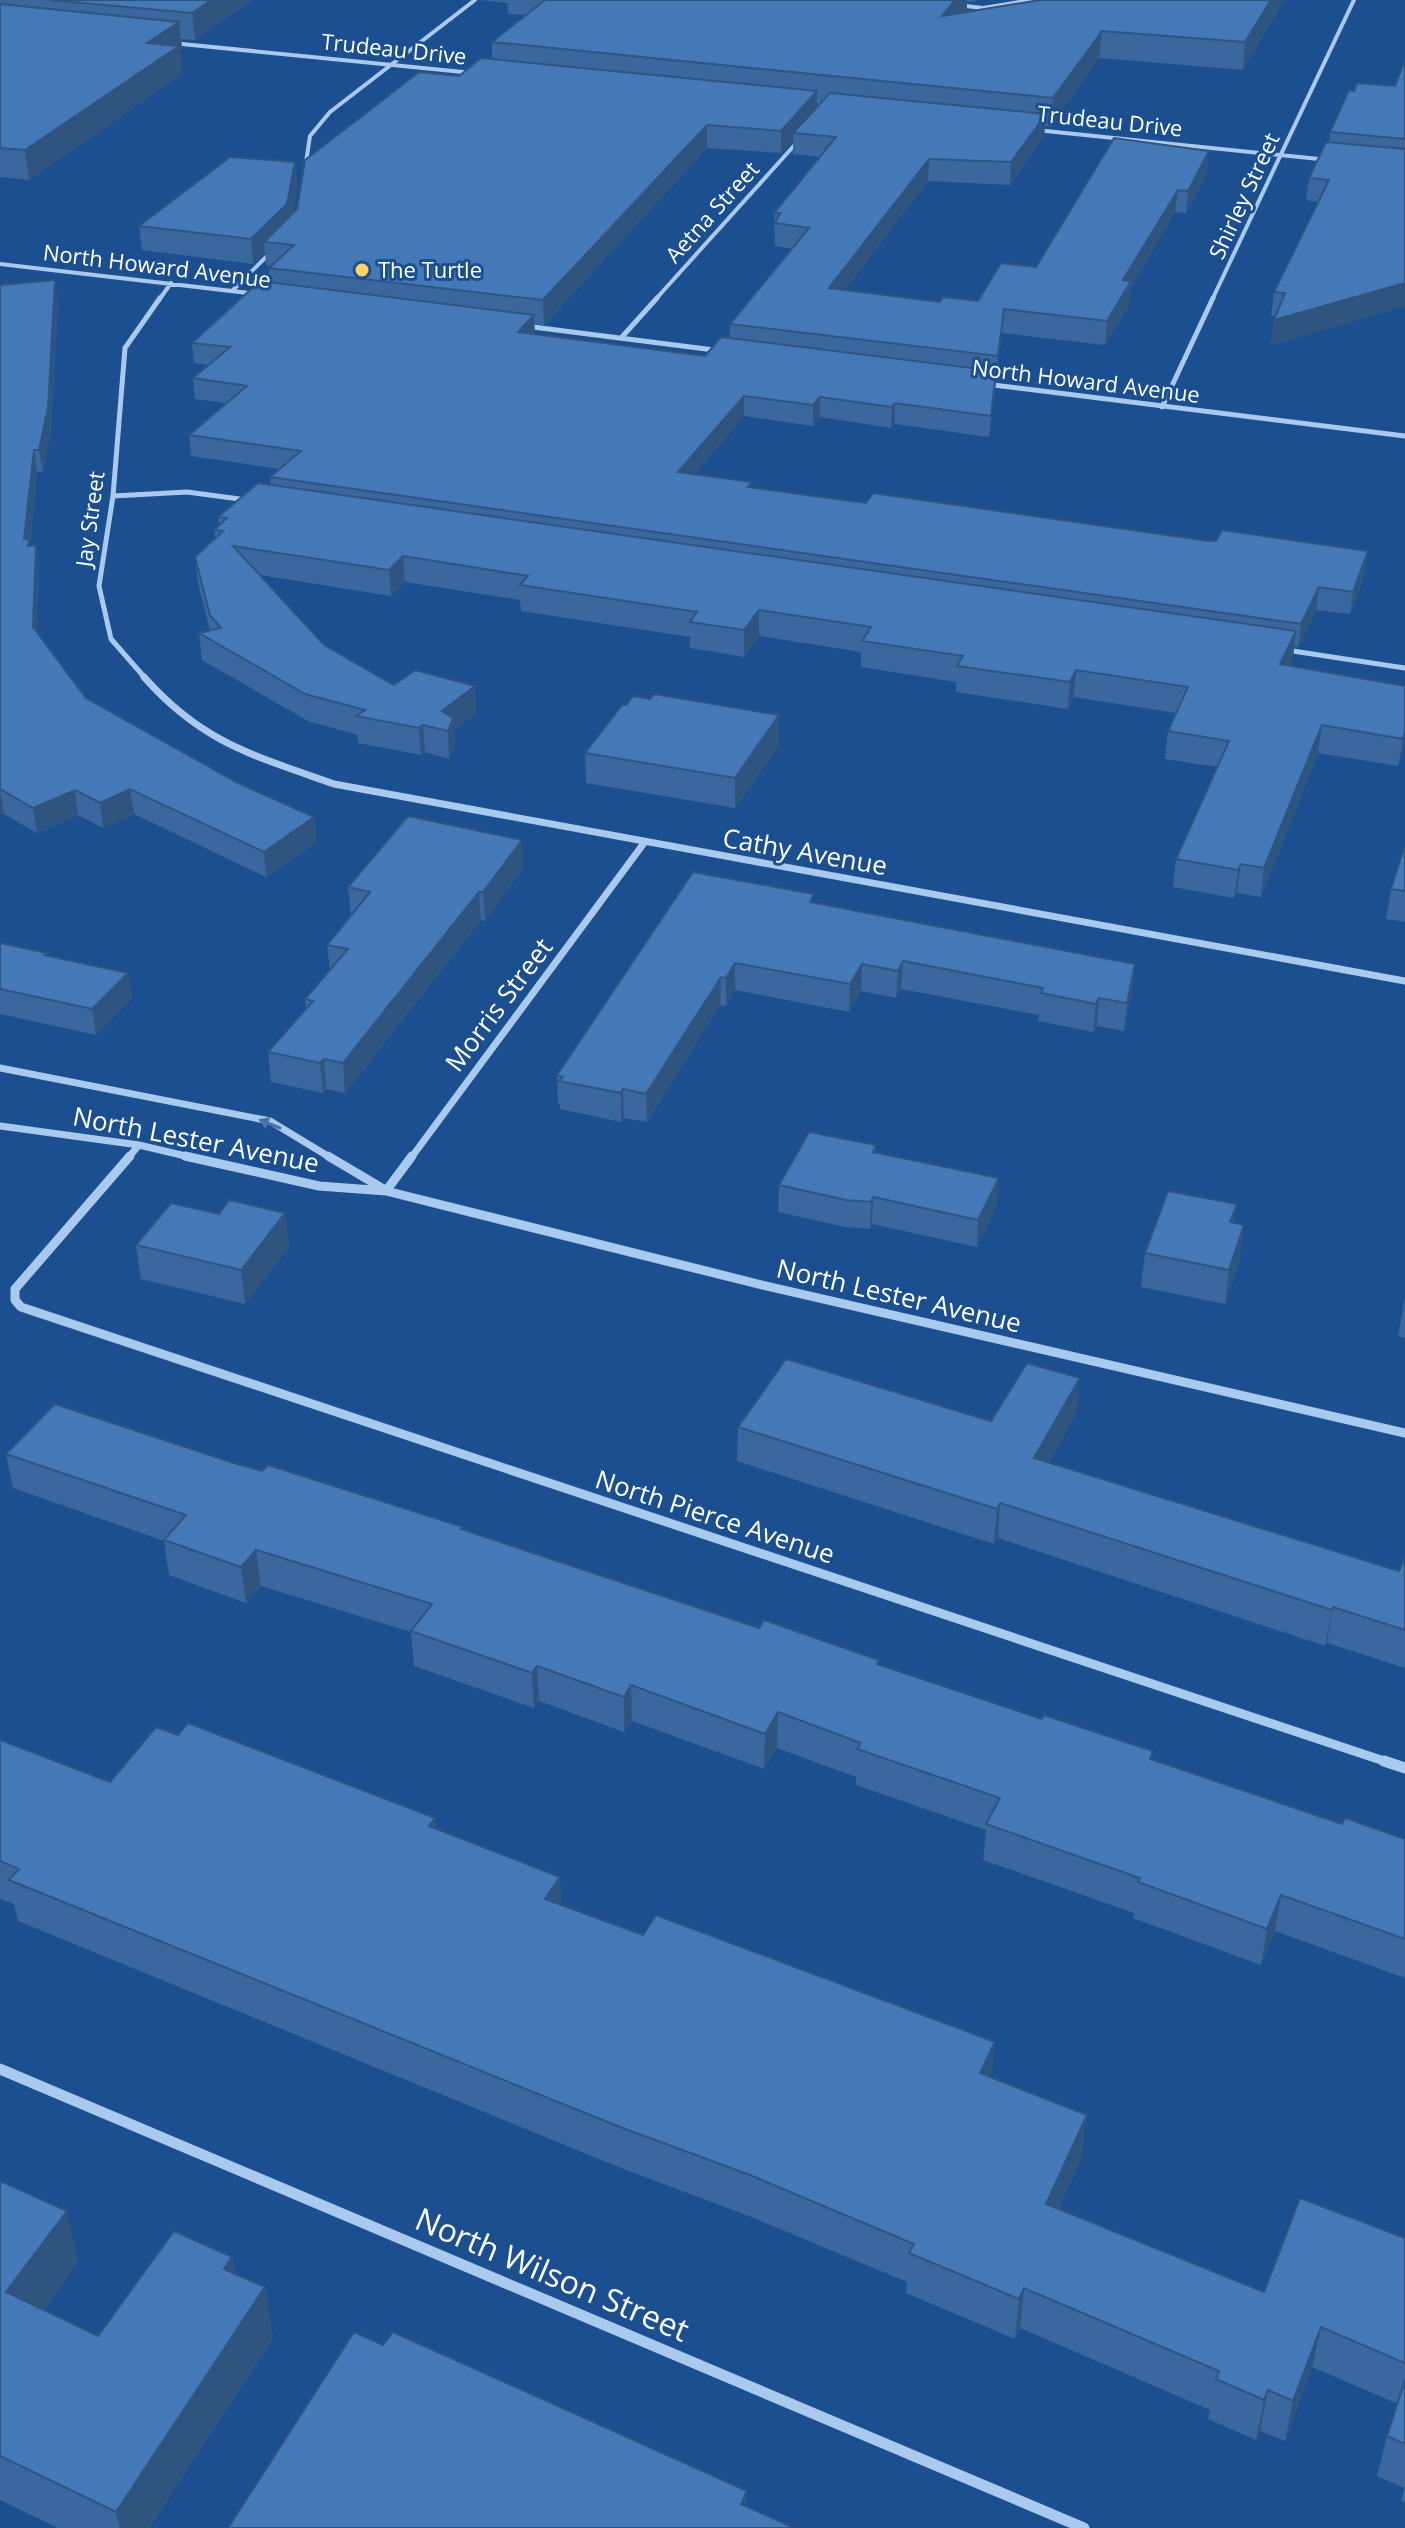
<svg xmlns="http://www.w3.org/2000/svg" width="1405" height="2528" font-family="'Open Sans',sans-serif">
	<rect width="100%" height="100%" fill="#1b4f8f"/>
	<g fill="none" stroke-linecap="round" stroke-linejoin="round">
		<path stroke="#a9c9ee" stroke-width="4" d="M957 5 983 8 1032 0
			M172 43 473 73
			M1036 130 1329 160
			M305 169 310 136 330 112 475 0
			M0 264 257 294
			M232 291 271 252
			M159 300 171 283
			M655 300 800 139
			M1212 300 1354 0"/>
		<path stroke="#a9c9ee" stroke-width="5" d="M525 326 722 351
			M621 338 657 298
			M985 384 1405 436
			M1162 407 1213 298
			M113 496 187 492 247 500
			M1286 650 1405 668
			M146 679 111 639 99 586 113 496 125 348 160 298"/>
		<path stroke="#a9c9ee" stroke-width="7" d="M144 677C202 743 255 756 334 784L1405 981
			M0 1068 270 1121 331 1158
			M0 1126 139 1145 194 1158
			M128 1158 139 1145
			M411 1158 644 843"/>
		<path stroke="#a9c9ee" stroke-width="9" d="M130 1156 15 1289V1300L21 1307 1390 1763
			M185 1156 319 1186 386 1191 762 1285 1405 1433
			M328 1156 382 1188
			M386 1191 412 1156"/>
		<path stroke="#a9c9ee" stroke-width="11" d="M1384 1761 1405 1768
			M0 2069 1084 2528"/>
	</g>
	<path fill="#3a679d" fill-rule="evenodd" d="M0 0H253L195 40 181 39 182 49 180 51 182 74 29 180 0 177Z
		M479 0H976L974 2H967V11L1040 0H1284L1243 70 1099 58 1051 126H1045L1044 136 1010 185 928 181 845 290 940 302 978 301 1036 267 1207 173 1186 213 1175 212 1130 289 1129 305 1105 345 1002 333 989 437 895 424 891 428 820 417 813 426 744 416 695 474 752 487 866 503 1209 541 1368 551 1365 573 1350 614 1316 610 1298 647 1294 646 1293 657 1289 666 1405 686V743L1398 766 1318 753 1261 897 1237 893 1234 898 1173 887 1176 859 1217 767 1165 759 1168 731 1176 713 1074 697 1068 709 956 692V682L861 667V652L759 636 744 657 690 648V637L521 611 520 600 405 582 391 596 260 575 324 645 394 685 476 713 454 730 455 745 449 759 425 752 421 755 358 743V735L308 721 202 660 199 633 210 631 198 583 195 557 215 539 214 530 219 525 218 517 271 485 270 477 280 469 191 456 189 435 226 403 195 399 193 378 209 365 194 363 192 343 270 282 269 268 271 266 266 265 265 252 253 264 142 250 139 226 295 162 297 186 292 214 459 76 492 59V42L526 15 508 14 507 3ZM793 139V154L820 157 774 213 775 246 792 249 730 324V339L705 356 535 334 534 324 544 325 707 148 781 153Z
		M1405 60V306L1271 345 1274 320 1275 316H1271L1274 292 1318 202 1306 200 1309 178 1329 142 1330 132 1354 91 1395 86Z
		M0 285 58 301 51 429 43 472H37L30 544V546L36 545 39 568 37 632 86 698 317 842 266 877 134 814 103 828 78 815 37 833 4 814 0 816Z
		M650 699 779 745 735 808 586 783 585 753 626 705Z
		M1405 845V922L1386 919 1391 889Z
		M523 868 485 921 481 920 345 1093 326 1089 323 1093 271 1082 268 1052 306 1009 305 999 330 971 327 945 351 916 348 887Z
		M814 903 1135 964 1132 991 1124 1031 1097 1026 1093 1032 1038 1021 1039 1015 901 989 896 998 861 991 849 1012 735 990 726 1006 720 1005 647 1122 624 1118 621 1122 560 1109V1104H558L557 1075Z
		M0 943 47 956 128 973 132 998 96 1035 0 1014Z
		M876 1145V1153L997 1205 977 1247 872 1224 870 1229 845 1227 778 1212 779 1185Z
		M1237 1204 1234 1223 1240 1259 1225 1304 1141 1287 1145 1253Z
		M285 1213 289 1247 245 1304 141 1279 136 1245 219 1214Z
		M1405 1297V1338L1398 1336Z
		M1077 1412 1048 1463 1399 1571 1405 1558V1668L1327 1643 1325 1646 998 1538 994 1544 737 1461 738 1427 991 1421Z
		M6 1454 234 1463 463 1527V1530L759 1628 879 1660V1665L1152 1759 1342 1824 1405 1839V1978L1275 1931 1261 1965 1133 1918 1134 1913 983 1860 986 1830 856 1785V1777L777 1748 764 1769 632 1721 624 1732 539 1701 534 1708 414 1666 411 1632 261 1586 246 1603 169 1575 164 1541 13 1488Z
		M178 1735 435 1818 436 1829 560 1877 561 1905 992 2078 1082 2156 1058 2209 1264 2292 1405 2238V2502L1401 2501 1404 2488 1377 2476 1387 2436 1398 2404 1312 2367 1285 2441 1260 2431 1256 2440 1208 2419 1210 2410 1020 2328 1015 2339 906 2293 907 2282 749 2216 621 2168 18 1921 14 1904 0 1899V1740L110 1782Z
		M0 2181 78 2262 43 2310 98 2336 232 2257 235 2274 265 2287 273 2338 149 2528H58L0 2500Z"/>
	<path fill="#305480" d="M211 0H253L195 40 192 13Z
		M955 0H967V11L942 16Z
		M1271 0H1284L1243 70 1245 42Z
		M179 22 182 49 180 51 182 74 29 180 25 150 147 43Z
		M1102 31 1099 58 1051 126 1053 98Z
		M817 91V113L793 133V139L781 153V131Z
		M1046 114 1044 136 1010 185 1011 162Z
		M707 125V148L544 325 543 300Z
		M1209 151 1207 173 1186 213 1188 191Z
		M929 159 928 181 829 312V288Z
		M295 162 297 186 289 229 264 242 265 252 253 264 251 239Z
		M1178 190 1175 212 1130 289 1129 305 1105 345 1107 321 1123 280Z
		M55 280 58 301 51 429 43 472 39 450Z
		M1405 283V306L1271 345 1274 320Z
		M1004 309 1002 333 996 380 998 356Z
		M534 315 535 335 518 332Z
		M996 371 995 391 989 437 991 416Z
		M744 396V416L679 494 678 472Z
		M820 397V417L813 426V405Z
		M895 403V424L891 428 892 407Z
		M34 450 37 472 30 544 32 562 24 539Z
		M36 545 39 568 37 650 33 627Z
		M1368 551 1365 573 1350 614 1353 592Z
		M403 556 405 582 391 596 389 570Z
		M1319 587 1316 610 1298 647 1301 624Z
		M759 610V636L744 657V630Z
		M1296 631 1293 657 1276 691 1280 664Z
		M1076 670 1074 697 1068 709 1070 682Z
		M475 686 476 713 454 730 455 745 449 759 448 731 442 711Z
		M779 715V745L735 808V778Z
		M423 725 425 752 421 755 419 728Z
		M1322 725 1318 753 1261 897 1264 868Z
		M1405 731V743L1398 766 1403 739Z
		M0 789 4 814 0 816Z
		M130 789 134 814 103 828 100 803Z
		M75 790 78 815 37 833 33 808Z
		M314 817 317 842 266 877 264 852Z
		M522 840 523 868 485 921 483 892Z
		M1241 864 1237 893 1234 898 1238 870Z
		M479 892 481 920 345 1093 343 1063Z
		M903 961 901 989 896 998 898 971Z
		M735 963V990L726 1006V978Z
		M862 964 861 991 849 1012 850 984Z
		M1135 964 1132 991 1124 1031 1127 1003Z
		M128 973 132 998 96 1035 92 1009Z
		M721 977 720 1005 647 1122 646 1094Z
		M1099 998 1097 1026 1093 1032 1096 1004Z
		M324 1059 326 1089 323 1093 320 1063Z
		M623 1089 624 1118 621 1122V1093Z
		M999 1178 997 1205 977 1247 978 1220Z
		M873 1197 872 1224 870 1229 871 1202Z
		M1237 1204 1232 1238 1230 1222Z
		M285 1213 289 1247 245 1304 241 1270Z
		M1244 1225 1240 1259 1225 1304 1229 1270Z
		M1080 1378 1077 1412 1031 1493 1034 1458Z
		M1000 1503 998 1538 994 1544 997 1509Z
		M256 1550 261 1586 246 1603 241 1567Z
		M1333 1607 1327 1643 1325 1646 1332 1610Z
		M537 1666 539 1701 534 1708 532 1673Z
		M631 1685 632 1721 624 1732V1697Z
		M778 1712 777 1748 764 1769 765 1734Z
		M435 1818 438 1859 429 1826Z
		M560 1877 561 1917 545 1899Z
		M1281 1895 1275 1931 1261 1965 1267 1929Z
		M995 2042 991 2083 980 2073Z
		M1087 2115 1082 2156 1041 2244 1046 2204Z
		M67 2211 78 2262 18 2343 6 2292Z
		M232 2257 240 2308 224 2269Z
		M265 2287 273 2338 149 2528H120L116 2512Z
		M1024 2288 1020 2328 1015 2339 1019 2299Z
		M1321 2327 1312 2367 1285 2441 1293 2401Z
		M1268 2390 1260 2431 1256 2440 1264 2400Z
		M747 2491V2528L741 2504Z"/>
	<path fill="#4478b7" stroke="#305480" stroke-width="2" d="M50 0H211L192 13Z
		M545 0H955L942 16 1040 0H1271L1245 42 1102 31 1053 98 492 42Z
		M0 4 179 22 147 43 179 46 25 150 0 148Z
		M481 58 817 91 781 131 707 125 543 300 269 268 294 245 264 242 297 209 305 160 419 72 459 76Z
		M1405 60V139L1330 132 1349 90 1354 91 1357 83 1395 86Z
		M830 93 1046 114 1011 162 929 159 829 288 940 302 943 297 978 301 1001 263 1036 267 1114 138 1209 151 1188 191 1178 190 1123 280 1131 281 1107 321 1004 309 998 356 730 324 809 228 775 223 780 213H774L836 137 793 133Z
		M1326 142 1405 149V283L1274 320 1285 293 1274 292 1329 180 1309 178Z
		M230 157 295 162 287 204 251 239 139 226Z
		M55 280 48 408 39 450H34L24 539H29L28 546 36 545 33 627 86 698 238 783 314 817 264 852 130 789 100 803 75 790 33 808 0 789V285Z
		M260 281 534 315 518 332 705 356 721 337 996 371 991 416 895 403 892 407 820 397 813 405 744 396 678 472 752 482 748 487 866 503 873 493 1209 541H1216L1222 530 1368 551 1353 592 1319 587 1301 624 270 477 301 451 189 435 247 386 193 378 230 347 192 343Z
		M258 483 1296 631 1280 664 1405 686V731L1403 739 1322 725 1264 868 1241 864 1238 870 1176 859 1229 741 1168 731 1188 687 1076 670 1070 682 957 666 963 656 862 641 871 627 759 610 744 630 690 622 697 612 520 585 528 576 403 556 389 570 233 546 324 645 394 685 415 670 475 686 442 711 453 718 448 731 423 725 419 728 356 716 365 710 305 694 199 633 221 628 210 615 195 557 223 531 214 530 227 518 218 517Z
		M654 694 779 715 735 778 585 753 623 704 626 705 633 696 650 699Z
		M408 816 522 840 483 892H479L343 1063 324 1059 320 1063 268 1052 313 1001 305 999 348 949 327 945 370 892 348 887Z
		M1405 845V891L1391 889Z
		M693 872 814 894 810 902 1135 964 1127 1003 1099 998 1096 1004 1041 993 1043 988 903 961 898 971 862 964 850 984 735 963 726 978 721 977 646 1094 623 1089 621 1093 559 1081 563 1077 557 1075Z
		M0 943 47 953 44 955 128 973 92 1009 0 989Z
		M809 1132 876 1145 873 1152 999 1178 978 1220 873 1197 871 1202 846 1200 779 1185Z
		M1168 1191 1237 1204 1230 1222 1244 1225 1229 1270 1145 1253Z
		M229 1200 285 1213 241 1270 136 1245 171 1203 219 1214Z
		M786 1359 991 1421 1027 1363 1080 1378 1034 1458 1399 1571 1405 1558V1630L1333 1607 1332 1610 1000 1503 997 1509 738 1427Z
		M55 1404 234 1463 262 1471 268 1465 463 1527 461 1529 759 1628 764 1620 879 1660 877 1664 1042 1719 1044 1715 1153 1751 1150 1759 1342 1824 1345 1818 1405 1839V1939L1281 1895 1267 1929 1138 1882 1140 1878 986 1824 1000 1798 857 1749 861 1743 778 1712 765 1734 631 1685 624 1697 537 1666 532 1673 411 1631 432 1604 256 1550 241 1567 164 1540 186 1515 6 1454Z
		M188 1723 435 1818 429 1826 560 1877 545 1899 643 1935 656 1915 995 2042 980 2073 1087 2115 1046 2204 1264 2292 1300 2198 1405 2238V2363L1321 2327 1293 2401 1268 2390 1264 2400 1216 2379 1219 2371 1024 2288 1019 2299 909 2253 914 2244 750 2175 620 2127 9 1880 19 1869 0 1861V1740L110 1782 156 1727 178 1735Z
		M0 2181 67 2211 6 2292 98 2336 174 2231 232 2257 224 2269 265 2287 116 2512 0 2456Z
		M354 2332 383 2345 393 2332 747 2491 741 2504 794 2528H228Z
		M1405 2380V2444L1387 2436Z"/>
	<defs><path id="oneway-solid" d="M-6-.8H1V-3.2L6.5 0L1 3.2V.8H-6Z" transform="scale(2)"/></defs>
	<use fill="#4674ac" href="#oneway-solid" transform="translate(270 1124) rotate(-158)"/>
	<circle fill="#ffd166" stroke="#1b4f8f" stroke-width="3" cx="362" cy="270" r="8"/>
	<g text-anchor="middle" stroke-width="6" stroke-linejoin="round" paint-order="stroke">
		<g font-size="22" fill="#fff" stroke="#1b4f8f">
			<text transform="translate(394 49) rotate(6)" y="8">Trudeau Drive</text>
			<text transform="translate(1110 121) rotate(6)" y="8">Trudeau Drive</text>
			<text transform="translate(1244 196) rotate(-65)" y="8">Shirley Street</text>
			<text transform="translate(712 212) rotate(-48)" y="8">Aetna Street</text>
			<text transform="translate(157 266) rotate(7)" y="8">North Howard Avenue</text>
			<text transform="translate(1086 381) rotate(7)" y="8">North Howard Avenue</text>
			<text transform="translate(90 519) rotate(-82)" y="8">Jay Street</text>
		</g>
		<g font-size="22" fill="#fff" stroke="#1b4f8f" text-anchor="start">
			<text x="378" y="278">The Turtle</text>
		</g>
		<g font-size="26" fill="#fff" stroke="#1b4f8f">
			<text transform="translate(805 852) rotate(10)" y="9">Cathy Avenue</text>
			<text transform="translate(499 1005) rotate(-53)" y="9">Morris Street</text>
			<text transform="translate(196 1140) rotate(11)" y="9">North Lester Avenue</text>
			<text transform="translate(899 1296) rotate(13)" y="9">North Lester Avenue</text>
			<text transform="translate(715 1517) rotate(18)" y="9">North Pierce Avenue</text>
		</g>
		<g font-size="32" fill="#fff" stroke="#1b4f8f">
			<text transform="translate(552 2275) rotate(23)" y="11">North Wilson Street</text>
		</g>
	</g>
</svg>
